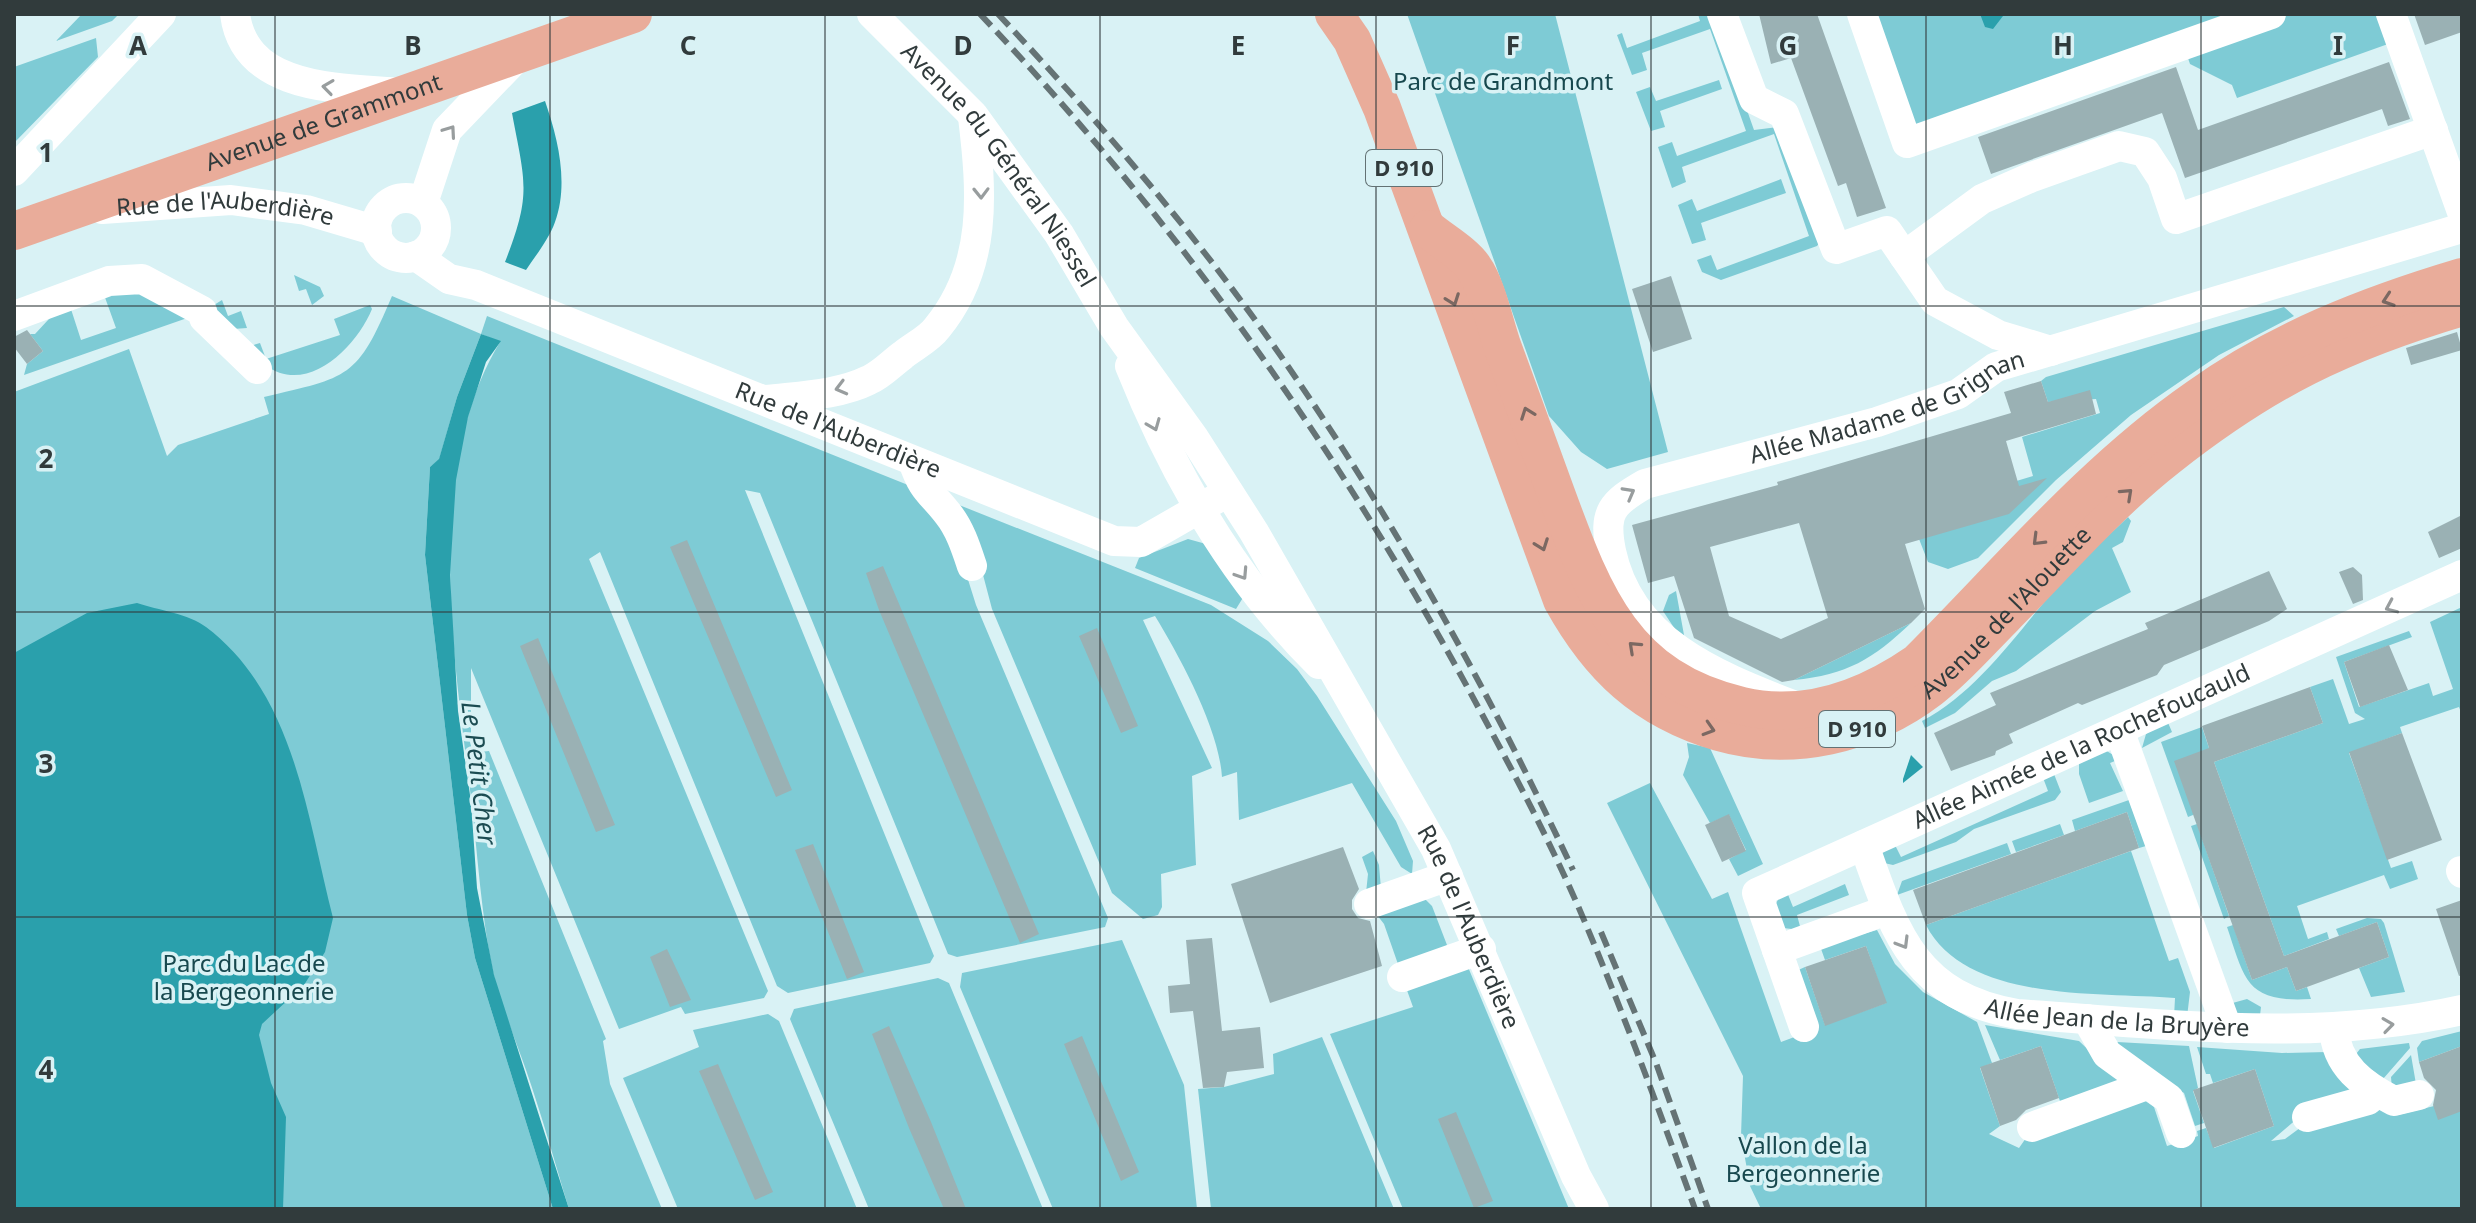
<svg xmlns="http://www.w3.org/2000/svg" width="2476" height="1223" font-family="'Noto Sans',sans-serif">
	<rect width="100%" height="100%" fill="#d9f2f5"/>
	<path fill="#7ecbd5" d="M82 14H119L112 21 56 41Z
		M1407 14H1555L1668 452 1607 469 1581 452 1549 416Z
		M1698 14H1713L1754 130 1778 127 1821 241 1817 246 1721 280 1702 272 1697 260 1711 255 1717 270 1809 236 1774 134 1682 167 1686 182 1672 188 1658 147 1672 142 1677 156 1746 131 1710 29 1642 53 1647 70 1632 75 1617 35 1622 33 1627 48 1700 21Z
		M1873 14H2378L2388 44 2237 98 2232 85 2190 64 2182 41 1916 133Z
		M96 38 98 57 14 143V67Z
		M1719 80 1722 89 1660 111 1665 127 1651 131 1636 92 1650 87 1656 101Z
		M1781 179 1786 193 1701 223 1706 240 1692 244 1678 205 1692 199 1697 211Z
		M294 275 320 287 324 296 312 305 306 289 299 291Z
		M134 288 193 316 24 375 27 364 43 351 30 334H35L61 306 69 303 81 340 116 328 103 292Z
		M392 296 481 334 487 316 908 485 954 535 976 605 1108 918 1105 927 957 957 948 954 760 493 745 490 934 956 930 963 788 993 777 986 600 552 589 559 768 991 764 998 685 1014 681 1007 619 1029 471 668V753L489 751 606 1039 603 1041 610 1084 662 1209H569C555 1163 542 1116 526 1070 515 1038 501 1006 493 972 481 914 478 857 471 798 454 655 422 471 500 342L481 334 457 397 439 460 430 467 425 555 467 915 475 958 553 1209H14V392L129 349 167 456 178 445 269 414 264 397C349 377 357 379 392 296Z
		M222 300 228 316 241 311 247 328 233 329 222 325 214 305Z
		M370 305 372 309C357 346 308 397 265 365 258 361 253 353 247 347L260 343 266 359 340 335 334 319Z
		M2284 307 2294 316 2219 355 2131 415 2056 480 1978 558 1948 569 1928 562 1912 521 1920 510 2033 476 2022 437 2100 413 2096 399 2048 402 2041 381 2046 377Z
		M949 501 1211 605 1268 641 1297 669 1317 696 1396 821 1413 861 1412 874 1401 867 1352 783 1239 820 1237 772 1222 777C1219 729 1180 657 1155 616L1143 620 1212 768 1192 776 1196 865 1161 874 1162 907 1158 915 1143 919 1112 893 992 609 977 552Z
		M2128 517 2131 521 2123 542 2112 548 2131 592 2095 611 2016 671 1992 681 1955 713 1925 728 1922 721C1979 691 2020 629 2061 582 2082 559 2106 538 2128 517Z
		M1188 539 1206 544 1244 596 1236 609 1135 568 1139 558Z
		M1676 591 1686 646 1663 611 1669 595Z
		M2462 607V715L2459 707 2400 727 2402 733 2349 753 2391 868 2412 861 2418 879 2390 889 2384 875 2297 906 2308 939 2327 932 2329 939 2284 956 2214 762 2323 723 2310 687 2333 679 2349 724 2365 719 2355 713 2336 657 2409 631 2412 637 2344 662 2359 707 2429 683 2433 696 2453 689 2430 622Z
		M1911 623C1873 659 1847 675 1794 680Z
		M2166 718 2172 732 2142 748 2146 734Z
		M2202 727 2209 748 2193 815 2188 817 2161 742Z
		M1687 743 1710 748 1763 864 1738 876 1729 859 1746 850 1729 815 1710 823 1683 775 1689 757Z
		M2105 750 2120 759 2110 763 2123 791 2089 803 2079 774V762Z
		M2054 774 2061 792 2055 800 1974 829 1956 842 1893 865 1884 863 1881 849 1893 841 1901 857 2048 791 2042 775Z
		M1650 783 1712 899 1728 892 1781 1042 1816 1029 1796 971 1805 967 1825 1025 1886 1003 1866 946 1825 960 1820 946 1877 930 1895 964 1923 992 1977 1022 1992 1063 1980 1068 2000 1126 1989 1134 2019 1148 2026 1138 2144 1100 2154 1107 2167 1146 2198 1136 2197 1131 2206 1128 2214 1148 2274 1126 2255 1069 2213 1083 2210 1074H2206L2197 1047 2282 1053 2327 1052 2354 1088 2306 1111 2271 1141 2285 1139 2308 1122 2374 1106 2394 1116 2434 1106 2462 1111V1209H1761L1750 1186 1741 1136 1743 1076 1607 803Z
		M2129 800 2146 846 2139 848 2127 812 2075 831 2072 820Z
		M2060 824 2064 835 2016 852 2012 841Z
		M2197 824 2229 916 2224 919 2191 826Z
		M2007 843 2011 854 1897 895 1902 881Z
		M1373 851 1379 865 1381 889 1366 893 1368 874 1362 857Z
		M2131 851 2169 961 2178 958 2190 992 2187 1017H2174L2175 998C2100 992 1966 1003 1926 925Z
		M1845 884 1849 895 1797 915 1801 930 1783 928 1775 906 1780 895 1787 892 1793 907Z
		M1425 899 1432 906 1447 945 1443 951 1399 967 1384 924 1377 915Z
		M2367 918 2381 919 2384 923 2405 992 2371 997 2359 968 2389 957 2377 922 2339 936 2336 929Z
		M2233 925 2252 980 2287 967 2296 991 2307 987 2311 999C2246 1003 2245 980 2227 927Z
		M1122 940 1184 1085 1197 1209H1053L960 987 962 973Z
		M1468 967 1569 1209H1403L1330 1034 1413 1007 1404 982Z
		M938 978 949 983 1043 1209H869L790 1019 794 1009Z
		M2247 999 2261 1007 2259 1024 2241 1018 2229 1004Z
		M768 1014 779 1021 857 1209H678L623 1078 699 1047 693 1030Z
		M1985 1025 2079 1041 2123 1083 2061 1104 2041 1046 2000 1060Z
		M2462 1031V1046L2419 1062 2417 1048 2422 1041Z
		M1322 1037 1394 1209H1211L1198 1089 1224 1087 1274 1074 1273 1054Z
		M2117 1042 2189 1046 2198 1088 2193 1091 2204 1123 2195 1126 2184 1093 2114 1045Z
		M2409 1043 2410 1048 2383 1079 2358 1059 2356 1054 2360 1049Z
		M2411 1055 2416 1084 2392 1090 2391 1077Z"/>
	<path fill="#2aa0ac" d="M1980 14H2003V16L1993 29 1985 27Z
		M545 101C558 139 569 183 555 222 549 239 536 255 526 270L505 262C532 193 525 183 512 113Z
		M481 334 501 341 486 362 468 417 456 480 450 575 458 711 471 802 477 888 494 975 569 1209H553L475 958 467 915 425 555 430 467 439 459 457 397Z
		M137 603C158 610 189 614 206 627 295 694 307 817 333 918L325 952 304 985 262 1024 259 1035 271 1083 286 1117 283 1209H14V653L87 613Z
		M1911 755 1923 767 1903 783V779Z"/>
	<path fill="#9ab1b4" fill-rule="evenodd" d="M1759 14H1817L1886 208 1857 217 1846 183 1838 186 1791 58 1771 64Z
		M2414 14H2462V32L2425 45Z
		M2389 62 2410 119 2388 126 2382 109 2185 178 2162 113 1991 174 1978 137 2176 67 2198 130Z
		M1671 276 1692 339 1653 352 1632 289Z
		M27 330 43 351 27 364 14 347V337Z
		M2457 332 2462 350 2411 365 2406 348Z
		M2041 381 2048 402 2090 390 2096 414 2006 441 2019 486 2047 478 2009 514 1905 544 1925 609 1911 623 1794 680 1782 682 1694 638 1674 576 1648 583 1632 525 1778 485 1777 482 2011 413 2004 392ZM1799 523 1828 618 1781 639 1729 616 1710 547Z
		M2462 515V548L2439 558 2428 532Z
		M687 540 792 790 776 797 670 547Z
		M883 566 1039 934 1020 943 879 610 866 573Z
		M2353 567 2362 575 2363 600 2353 604 2339 572Z
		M2269 571 2287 609 2269 621 2164 665 2157 675 2082 705 2078 703 2009 734 2013 743 1996 751 1995 755 1951 771 1934 733 1996 705 1990 693 2148 629 2145 623Z
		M1097 628 1138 726 1121 733 1079 636Z
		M538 638 615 825 596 832 520 646Z
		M2389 645 2408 690 2360 707 2344 662Z
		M2310 687 2323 723 2214 762 2284 956 2377 922 2389 957 2296 991 2287 967 2252 980 2174 761 2209 748 2202 726Z
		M2402 733 2442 840 2387 860 2349 752Z
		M2127 812 2139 848 1926 925 1913 890Z
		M1729 814 1746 851 1722 862 1705 825Z
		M813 844 864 972 847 979 795 850Z
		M1343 847 1359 889 1352 900V909L1358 918 1370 921 1382 966 1270 1003 1231 884Z
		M2462 900V975L2459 976 2436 909Z
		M1212 938 1222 1031 1260 1027 1264 1068 1227 1072 1224 1087 1203 1088 1193 1011 1170 1013 1168 986 1190 984 1186 940Z
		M1866 946 1887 1003 1825 1026 1805 967Z
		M667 949 691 1000 670 1007 650 957Z
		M889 1026 931 1122 966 1209H944L909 1128 872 1034Z
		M1082 1036 1139 1172 1121 1181 1064 1044Z
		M2041 1046 2059 1098 2026 1110 2016 1120 2000 1126 1980 1067Z
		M2462 1046V1111L2438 1120 2433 1105 2436 1090 2424 1078 2419 1062Z
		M718 1064 773 1192 755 1200 699 1071Z
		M2255 1069 2274 1126 2213 1148 2193 1090Z
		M1456 1112 1493 1201 1474 1208 1438 1119Z"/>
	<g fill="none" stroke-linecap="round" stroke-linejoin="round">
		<g stroke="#fff" stroke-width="30">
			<path d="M235 14C245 91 340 88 400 93"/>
			<path id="s1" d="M872 14 973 115 1059 234 1114 327 1194 438 1254 532 1436 849 1576 1176 1594 1209"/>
			<path d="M1722 14 1754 99 1784 114 1836 249 1887 231 1935 301 1998 335 2051 351"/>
			<path d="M1862 14 1907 143 2271 14"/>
			<path d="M2391 14 2462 212"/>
			<path d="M14 171 161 14"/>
			<circle cx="406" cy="228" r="30"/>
			<path d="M423 203 447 130 521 53"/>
			<path id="s2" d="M102 209 231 200 306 210 377 231"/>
			<path id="s3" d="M416 256 449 279 476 285 1114 541 1141 542 1228 492"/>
			<path d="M1904 256 1982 199 2032 177 2119 146 2145 152 2162 178 2176 219 2433 130"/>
			<path d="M14 316 109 281 142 279 202 311 204 318 257 369"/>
			<path d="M1130 366C1174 476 1234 580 1319 664"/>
			<path d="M766 400C799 396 839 395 869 380 881 375 892 363 903 355 914 346 929 339 937 328 988 266 982 192 973 117"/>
			<path d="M913 461C923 491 930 491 948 514 960 529 966 548 972 566"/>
			<path id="s4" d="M1790 704C1713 674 1630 641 1611 551 1603 512 1612 503 1645 484L1877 422 1958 394 1996 367 2462 228"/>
			<path d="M2119 730 2227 1028"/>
			<path id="s5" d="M1864 845C1895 933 1914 996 2017 1014 2167 1024 2314 1043 2462 1010"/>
			<path d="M2461 871 2462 873"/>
			<path d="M1369 904 1448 876"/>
			<path d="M1777 950 1887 910"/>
			<path d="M1402 977 1481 949"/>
			<path d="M2087 1019 2107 1054 2169 1099 2181 1133"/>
			<path id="s6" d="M1804 1027 1757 893 2462 575"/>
			<path d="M2334 1028C2336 1066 2363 1085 2394 1101L2419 1095"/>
			<path d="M2307 1117 2368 1100 2377 1092"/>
			<path d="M2032 1127 2147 1085"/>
		</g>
		<g stroke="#e9ac9a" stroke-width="38">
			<path id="s7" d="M1334 14 1352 40 1382 108 1562 600C1599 667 1644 710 1719 732 1791 753 1870 735 1930 689 1957 668 1980 641 2004 617 2057 563 2108 504 2168 457 2267 379 2342 343 2462 307"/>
			<path d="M1428 229C1442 241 1464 253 1474 268 1487 286 1495 326 1503 348 1521 397 1539 446 1557 496 1594 597 1625 679 1742 706 1806 721 1866 698 1918 662 2008 572 2092 471 2197 398 2278 340 2368 305 2462 277"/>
			<path id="s8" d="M14 231 633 14"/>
		</g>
		<path stroke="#657375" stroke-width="6" stroke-dasharray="16 8" stroke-linecap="butt" d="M980 14C1176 221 1334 442 1470 692 1508 762 1546 833 1578 906 1621 1006 1658 1107 1695 1209
			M998 14C1107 130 1211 252 1300 384 1405 539 1494 702 1573 870
			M1601 932 1656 1063 1708 1209"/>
	</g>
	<defs><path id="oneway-chevron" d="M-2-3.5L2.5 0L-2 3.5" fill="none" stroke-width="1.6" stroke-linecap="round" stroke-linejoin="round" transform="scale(2)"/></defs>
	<g stroke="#989d9e">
		<use href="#oneway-chevron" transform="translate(328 87) rotate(-172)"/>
		<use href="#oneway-chevron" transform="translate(450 131) rotate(-55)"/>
		<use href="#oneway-chevron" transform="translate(981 193) rotate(89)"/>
		<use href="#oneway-chevron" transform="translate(841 388) rotate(165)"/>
		<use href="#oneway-chevron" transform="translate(1154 425) rotate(68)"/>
		<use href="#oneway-chevron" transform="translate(1629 493) rotate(-29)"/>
		<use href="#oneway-chevron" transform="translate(1242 574) rotate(57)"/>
		<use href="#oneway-chevron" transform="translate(2391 607) rotate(156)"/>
		<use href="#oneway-chevron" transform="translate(1903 943) rotate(59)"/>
		<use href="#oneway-chevron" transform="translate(2388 1025) rotate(-8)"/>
	</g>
	<g stroke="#7b6862">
		<use href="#oneway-chevron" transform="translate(1453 300) rotate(70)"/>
		<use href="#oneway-chevron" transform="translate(2388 300) rotate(161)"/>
		<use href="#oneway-chevron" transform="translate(1527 413) rotate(-110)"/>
		<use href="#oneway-chevron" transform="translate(2127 494) rotate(-43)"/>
		<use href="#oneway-chevron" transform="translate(2038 540) rotate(135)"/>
		<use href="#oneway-chevron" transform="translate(1542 545) rotate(70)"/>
		<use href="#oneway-chevron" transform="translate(1634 647) rotate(-137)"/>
		<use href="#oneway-chevron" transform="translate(1709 729) rotate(17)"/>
	</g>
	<path fill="none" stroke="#313b3c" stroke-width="2" stroke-opacity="0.55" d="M275 14V1209M550 14V1209M825 14V1209M1100 14V1209M1376 14V1209M1651 14V1209M1926 14V1209M2201 14V1209M14 306H2462M14 612H2462M14 917H2462"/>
	<g text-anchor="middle" stroke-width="7" stroke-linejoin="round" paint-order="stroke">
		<g fill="#d9f2f5" stroke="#637274" stroke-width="2">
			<rect x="1366" y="150" width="76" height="36" rx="6"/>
			<rect x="1819" y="711" width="76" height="36" rx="6"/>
		</g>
		<g font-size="22" font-weight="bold" fill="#313b3c">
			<text x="1404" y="176">D 910</text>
			<text x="1857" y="737">D 910</text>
		</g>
		<g font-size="24" fill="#17484e" stroke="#d9f2f5">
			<text x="1503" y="90">Parc de Grandmont</text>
			<text x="244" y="972">Parc du Lac de<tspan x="244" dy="28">la Bergeonnerie</tspan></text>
			<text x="1803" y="1154">Vallon de la<tspan x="1803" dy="28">Bergeonnerie</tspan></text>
		</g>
		<g font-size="24" fill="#313b3c" stroke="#d9f2f5">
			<text dy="8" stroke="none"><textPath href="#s8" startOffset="328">Avenue de Grammont</textPath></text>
			<text dy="8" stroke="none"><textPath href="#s1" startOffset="198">Avenue du Général Niessel</textPath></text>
			<text dy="8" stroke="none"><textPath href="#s2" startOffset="124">Rue de l'Auberdière</textPath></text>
			<text dy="8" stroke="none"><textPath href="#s4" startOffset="586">Allée Madame de Grignan</textPath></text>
			<text dy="8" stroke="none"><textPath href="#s3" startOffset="458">Rue de l'Auberdière</textPath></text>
			<text dy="8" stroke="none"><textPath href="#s7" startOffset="1172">Avenue de l'Alouette</textPath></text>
			<text dy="8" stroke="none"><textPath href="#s6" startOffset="498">Allée Aimée de la Rochefoucauld</textPath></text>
			<text dy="8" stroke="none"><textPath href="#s1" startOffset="1096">Rue de l'Auberdière</textPath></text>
			<text dy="8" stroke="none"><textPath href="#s5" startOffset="344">Allée Jean de la Bruyère</textPath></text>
		</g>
		<g font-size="26" font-style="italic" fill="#1c4c52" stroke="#d9f2f5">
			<text transform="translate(479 773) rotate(83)" y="9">Le Petit Cher</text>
		</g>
	</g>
	<g font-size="26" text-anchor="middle" font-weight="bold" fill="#313b3c" stroke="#d9f2f5" stroke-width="7" stroke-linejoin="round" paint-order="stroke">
		<text x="138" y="55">A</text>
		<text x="413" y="55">B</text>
		<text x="688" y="55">C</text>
		<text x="963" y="55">D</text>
		<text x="1238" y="55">E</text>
		<text x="1513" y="55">F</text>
		<text x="1788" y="55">G</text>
		<text x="2063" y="55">H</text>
		<text x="2338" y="55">I</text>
		<text x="46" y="162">1</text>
		<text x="46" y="468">2</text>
		<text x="46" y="773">3</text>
		<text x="46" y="1079">4</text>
	</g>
	<rect width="2476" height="1223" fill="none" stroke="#313b3c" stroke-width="32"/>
</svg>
